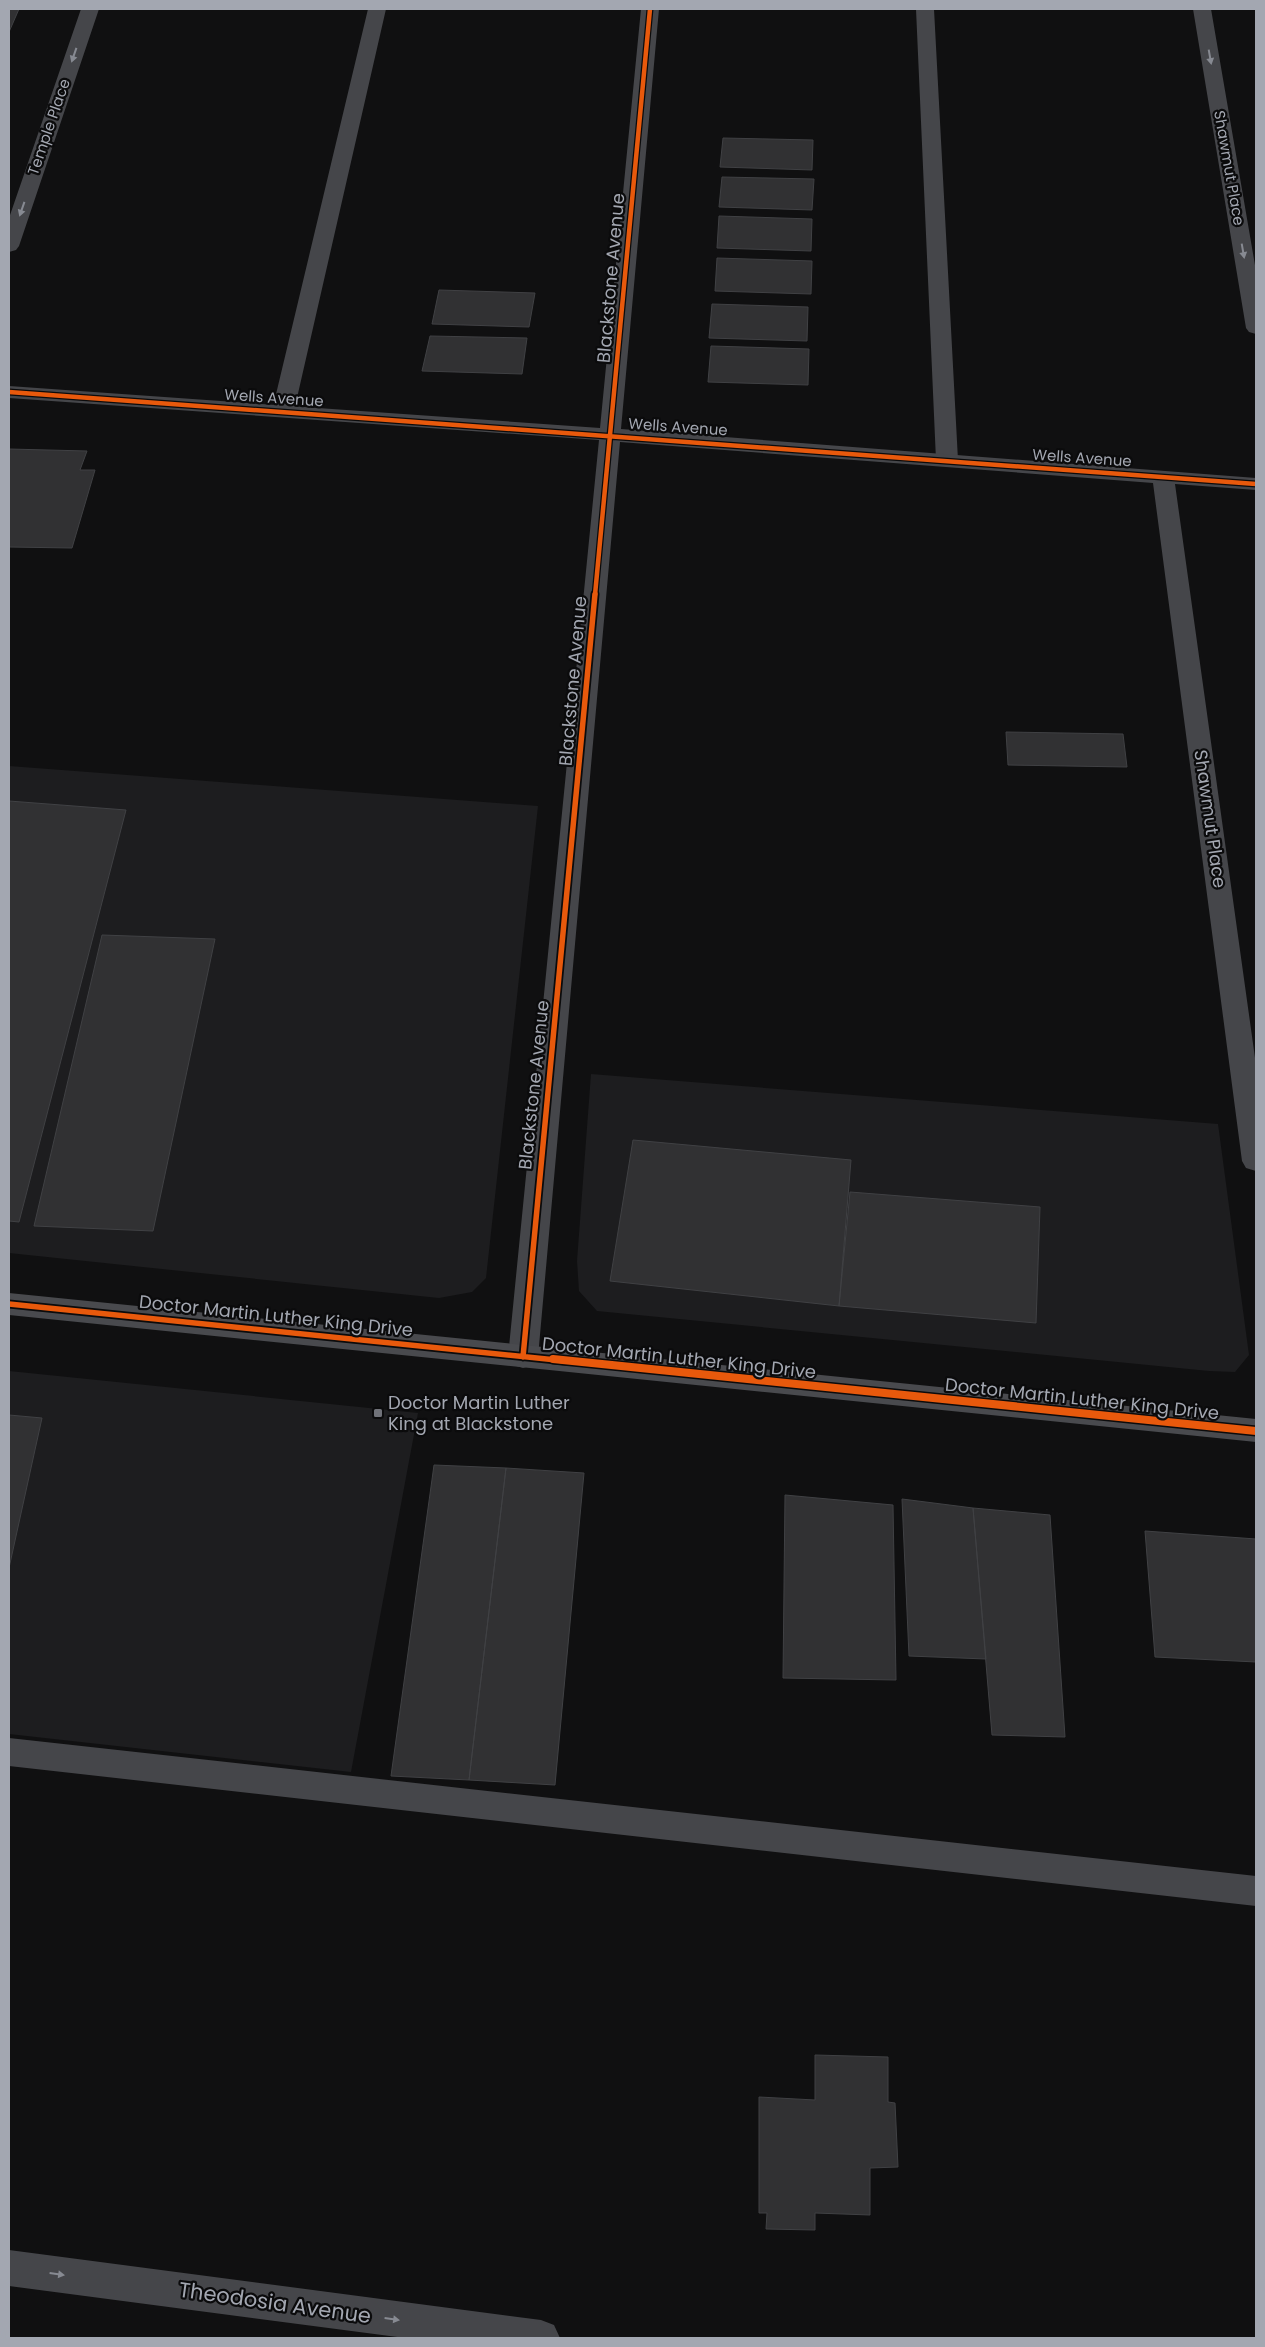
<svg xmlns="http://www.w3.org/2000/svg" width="1265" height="2347" font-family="Poppins,sans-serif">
	<rect width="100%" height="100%" fill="#101011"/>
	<path fill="#1d1d1f" d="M9 766 538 806 486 1278 472 1292 439 1298 9 1253Z
		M591 1074 1218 1124 1249 1355 1235 1372 1209 1371 597 1311 579 1291 577 1261Z
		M9 1371 418 1413 351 1772 9 1734Z"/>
	<path fill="#313133" stroke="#404144" d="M9 9H19L9 32Z
		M723 138 813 140 812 170 720 167Z
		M722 177 814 179 812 210 719 207Z
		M719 216 812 219 811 251 717 248Z
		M717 258 812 261 811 294 715 291Z
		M439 290 535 293 529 327 432 324Z
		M712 304 808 307 807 341 709 338Z
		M430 336 527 338 522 374 422 371Z
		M711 346 809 349 808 385 708 382Z
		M9 449 87 451 80 470H95L72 548 9 547Z
		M1006 732 1123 734 1127 767 1008 765Z
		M9 801 126 810 19 1222 9 1221Z
		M102 935 215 939 153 1231 34 1226Z
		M633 1140 851 1160 839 1306 610 1281Z
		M850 1192 1040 1207 1036 1323 839 1306Z
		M9 1415 42 1418 9 1568Z
		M434 1465 506 1468 469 1780 391 1776Z
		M506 1468 584 1473 555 1785 469 1780Z
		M785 1495 893 1505 896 1680 783 1678Z
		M902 1499 973 1508 986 1659 909 1656Z
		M973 1508 1050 1515 1065 1737 992 1735Z
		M1145 1531 1256 1539V1662L1155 1657Z
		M815 2055 888 2057V2102L895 2103 898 2167 870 2168V2215L815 2213V2230L766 2229 767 2213H759V2097L815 2100Z"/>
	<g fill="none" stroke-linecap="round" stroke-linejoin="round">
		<path fill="#45464a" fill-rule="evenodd" d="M368 9H386L294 411 290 415 283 417 276 415 272 411Z
			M916 9H934L958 460 955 465 947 466 939 465 936 460Z
			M9 1738 1256 1876V1906L9 1766Z"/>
		<path fill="#45464a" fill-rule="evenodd" d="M81 9H99L19 246 16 250 9 252V218Z
			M641 9H659L621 429 1256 478V490L1175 484 1256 1065V1171L1246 1168 1242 1161 1153 483 620 442 538 1357 533 1365 523 1368 513 1365 508 1357 599 440 9 398V386L600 428Z
			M1193 9H1211L1256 271V334L1249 332 1246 328Z
			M9 2250 541 2320 554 2325 560 2338H405L9 2286Z"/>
		<path fill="#494a4e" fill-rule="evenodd" d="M9 1293 1256 1419V1442L9 1315Z"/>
		<g stroke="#0b0b0c" stroke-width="7">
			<path id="cycleway-far2" d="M9 392 1256 484
				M595 595 650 9"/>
		</g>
		<g stroke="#0b0b0c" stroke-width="9">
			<path id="cycleway-far1" d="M9 1304 566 1361
				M523 1357 595 594"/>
		</g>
		<g stroke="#0b0b0c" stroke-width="11">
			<path id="cycleway" d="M553 1359 1256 1431"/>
		</g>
		<use href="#cycleway-far2" stroke="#e8590c" stroke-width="4.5"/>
		<use href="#cycleway-far1" stroke="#e8590c" stroke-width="5.5"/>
		<use href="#cycleway" stroke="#e8590c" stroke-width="8"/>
	</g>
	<defs><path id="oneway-solid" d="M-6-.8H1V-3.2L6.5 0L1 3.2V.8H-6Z" transform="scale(1.25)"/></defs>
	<g fill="#878a92">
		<use href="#oneway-solid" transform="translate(74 55) rotate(109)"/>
		<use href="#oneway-solid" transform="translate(1210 57) rotate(80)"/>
		<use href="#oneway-solid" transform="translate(22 209) rotate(109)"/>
		<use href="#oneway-solid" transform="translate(1243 251) rotate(80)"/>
		<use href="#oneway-solid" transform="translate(57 2274) rotate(8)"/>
		<use href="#oneway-solid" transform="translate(392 2319) rotate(8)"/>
	</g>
	<rect fill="#707279" stroke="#0b0b0c" stroke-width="2" x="373" y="1408" width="10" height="10" rx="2.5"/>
	<g text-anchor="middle" stroke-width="4.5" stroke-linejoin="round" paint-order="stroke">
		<g font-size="15" fill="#a3a7b1" stroke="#0b0b0c">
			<text transform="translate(49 127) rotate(-71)" y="5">Temple Place</text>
			<text transform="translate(1229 168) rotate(80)" y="5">Shawmut Place</text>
			<text transform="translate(274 398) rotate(4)" y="5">Wells Avenue</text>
			<text transform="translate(678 427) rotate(4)" y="5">Wells Avenue</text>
			<text transform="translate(1082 458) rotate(4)" y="5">Wells Avenue</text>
		</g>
		<g font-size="18" fill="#a3a7b1" stroke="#0b0b0c">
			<text transform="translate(611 278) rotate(-85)" y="6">Blackstone Avenue</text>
			<text transform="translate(573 681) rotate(-85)" y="6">Blackstone Avenue</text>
			<text transform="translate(1210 819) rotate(82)" y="6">Shawmut Place</text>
			<text transform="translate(534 1085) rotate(-84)" y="6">Blackstone Avenue</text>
			<text transform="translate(276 1316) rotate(6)" y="6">Doctor Martin Luther King Drive</text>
			<text transform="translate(679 1358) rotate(6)" y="6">Doctor Martin Luther King Drive</text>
			<text transform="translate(1082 1399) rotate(6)" y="6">Doctor Martin Luther King Drive</text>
		</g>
		<g font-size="18" fill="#a3a7b1" stroke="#0b0b0c" text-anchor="start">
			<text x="388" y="1409">Doctor Martin Luther<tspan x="388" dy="21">King at Blackstone</tspan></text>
		</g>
		<g font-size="21" fill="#a3a7b1" stroke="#0b0b0c">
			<text transform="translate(275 2303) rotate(8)" y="7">Theodosia Avenue</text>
		</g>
	</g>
	<rect width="1265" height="2347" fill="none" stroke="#a3a7b1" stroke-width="20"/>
</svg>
